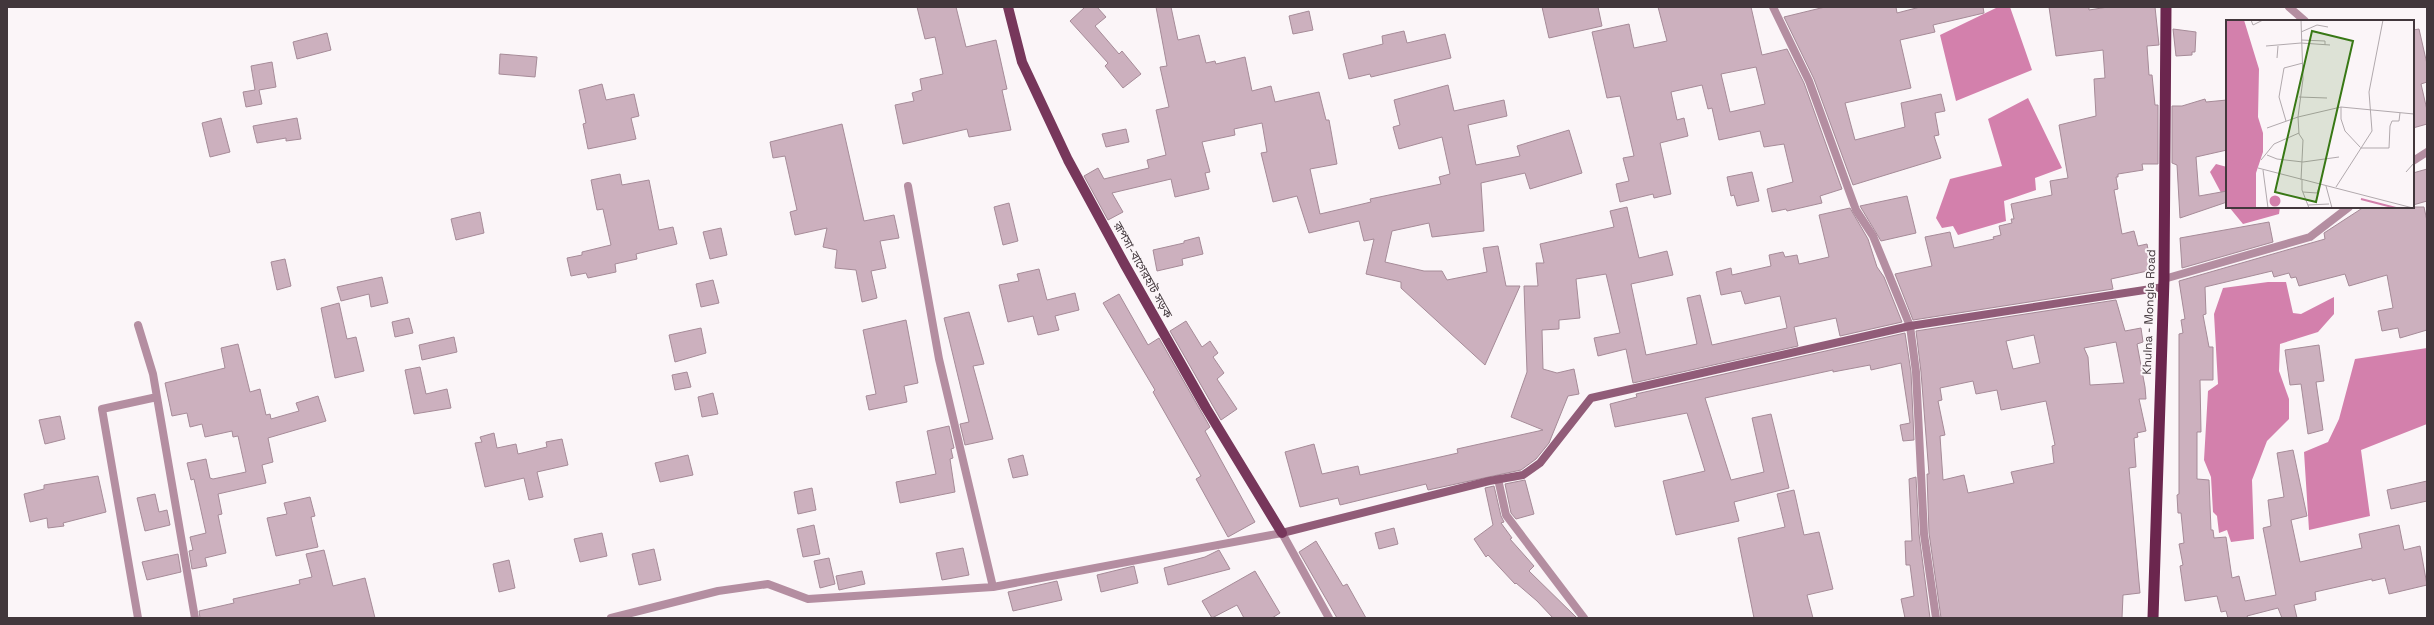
<svg xmlns="http://www.w3.org/2000/svg" width="2434" height="625" font-family="'Space Grotesk','Noto Sans Bengali',sans-serif">
	<rect width="100%" height="100%" fill="#fbf5f8"/>
	<path fill="#d380ac" d="M1998 7H2010L2032 70 1956 101 1940 35Z
		M2028 98 2062 168 2035 178 2036 190 2004 201 2006 221 1958 235 1953 226 1942 228 1936 218 1950 179 2002 166 1988 119Z
		M2216 164 2227 167V204L2210 172Z
		M2229 207H2280L2279 214 2243 224Z
		M2268 282H2286L2293 313 2301 314 2334 297V314L2318 332 2280 344 2279 371 2289 399V419L2267 441 2252 480 2254 539 2231 542 2227 530 2219 533 2217 516 2213 512 2211 477 2204 460 2208 391 2218 384 2214 314 2223 288Z
		M2427 348V424L2361 450 2370 516 2309 530 2304 452 2328 442 2339 419 2355 359Z"/>
	<path fill="#ccb0be" stroke="#a68b98" fill-rule="evenodd" d="M917 7H956L966 47 996 40 1007 89 1002 90 1011 130 969 137 967 129 903 144 895 105 914 101 912 93 922 90 920 79 943 74 935 37 925 39Z
		M1085 7H1097L1106 17 1095 26 1119 54 1122 51 1141 74 1123 88 1105 66 1108 63 1070 21Z
		M1156 7H1171L1178 40 1199 35 1206 63 1215 61 1216 64 1245 57 1252 91 1271 86 1275 102 1319 92 1326 120H1329L1337 164 1310 169 1320 214 1371 202 1370 199 1441 184 1439 177 1450 174 1442 137 1399 149 1393 127 1400 125 1394 100 1448 85 1454 111 1504 100 1507 116 1468 125 1476 165 1520 156 1517 146 1569 130 1582 173 1530 189 1525 173 1481 183 1484 231 1432 237 1429 223 1392 231 1385 262 1424 271H1442L1447 280 1487 272 1483 248 1498 246 1506 286H1520L1485 365 1401 288V282L1366 274 1374 239 1364 241 1359 221 1309 233 1297 196 1273 202 1261 153 1267 152 1262 123 1234 129 1235 135 1202 142 1210 172 1205 173 1209 189 1175 197 1171 179 1112 193 1123 212 1108 220 1084 176 1098 168 1104 179 1149 168 1147 160 1166 155 1156 110 1169 107 1160 67 1167 66Z
		M1542 7H1598L1602 26 1549 38Z
		M1658 7H1751L1762 55 1787 49 1804 83 1842 189 1820 196 1822 203 1787 211 1786 209 1772 212 1767 189 1793 182 1784 144 1764 147 1760 131 1719 140 1712 108 1708 109 1702 85 1671 92 1677 120 1684 118 1688 136 1660 143 1671 194 1654 198 1653 194 1620 202 1616 184 1629 181 1623 158 1634 156 1620 96 1607 98 1592 32 1629 24 1634 48 1667 41ZM1756 67 1765 104 1730 112 1721 74Z
		M1825 7H1896L1897 13 1920 7H1983L1984 13 1933 25 1935 32 1900 40 1911 88 1845 103 1855 140 1905 127 1901 103 1941 94 1945 111 1935 113 1939 135 1934 136 1941 158 1853 185 1814 79 1784 17Z
		M2049 7H2089V10L2108 7H2155L2159 45 2147 46 2149 75H2152L2155 105H2158V164H2142L2143 170 2118 174V177H2116L2118 189 2114 190 2122 234 2134 231 2138 246 2147 244 2152 270 2111 279 2113 289 1913 320 1895 274 1932 266 1925 237 1950 232 1954 248 1994 239 1993 237 2001 235 1999 226 2012 223 2011 219H2014L2011 204 2052 195 2050 181 2068 178 2059 125 2096 116 2094 79 2105 78 2103 50 2056 56Z
		M1309 11 1313 30 1293 34 1289 16Z
		M2173 29 2196 32 2195 52H2192V55L2176 56Z
		M2419 29 2427 64V82L2421 84 2427 110V124L2413 128V30Z
		M1404 31 1407 43 1445 34 1451 58 1371 77 1370 74 1349 79 1343 54 1383 44 1382 36Z
		M327 33 331 50 297 59 293 42Z
		M500 54 537 57 535 77 499 74Z
		M272 62 276 87 259 90 262 104 246 107 243 92 255 90 251 66Z
		M602 84 606 100 634 94 639 116 631 118 636 139 588 149 583 124 586 123 579 90Z
		M2205 99 2206 102 2227 100V150L2196 157 2199 196 2227 191V202L2180 218 2177 165 2172 163V106H2182Z
		M221 118 230 152 210 157 202 123Z
		M297 118 301 139 286 141V138L257 143 253 126Z
		M842 124 864 221 894 215 899 238 880 241 886 268 871 271 877 298 862 302 856 270 835 268 837 250 823 247 827 228 795 235 790 212 797 210 785 156 773 158 770 142Z
		M1126 129 1129 142 1106 147 1102 134Z
		M2427 169V201L2413 205V173Z
		M1752 172 1759 201 1737 206 1734 195 1731 196 1727 177Z
		M620 174 622 185 649 180 659 230 673 227 677 244 636 254 637 259 615 264 616 272 588 278 586 273 571 276 567 258 582 255V252L611 245 603 209 597 210 591 180Z
		M1907 196 1916 233 1881 241 1860 206Z
		M1009 203 1018 241 1003 245 994 207Z
		M1627 207 1639 258 1667 251 1673 275 1631 284 1646 355 1697 344 1687 298 1700 295 1712 345 1787 328 1780 296 1745 304 1741 291 1721 295 1716 272 1731 268 1732 275 1771 266 1769 255 1783 252 1785 257 1797 255 1799 264 1829 257 1819 215 1850 208 1868 239 1877 267 1884 277 1902 322 1840 336 1836 318 1794 327 1798 346 1633 383 1626 349 1598 356 1594 338 1620 333 1606 274 1576 279 1580 318 1559 320V329L1542 330 1543 369 1557 373 1574 369 1579 394 1568 396 1549 443 1536 459 1521 470 1428 490 1426 484 1340 505 1338 498 1300 507 1285 452 1314 444 1322 474 1358 466 1360 475 1458 453 1457 449 1543 430 1511 417 1527 372 1524 286H1538L1536 263H1544L1540 244 1614 227 1610 211Z
		M2364 207H2424L2427 221V330L2400 338 2398 328 2382 331 2378 311 2393 308 2387 275 2349 286 2345 274 2299 286 2296 277 2291 278 2289 273 2274 277 2272 271 2205 287 2206 314 2203 315 2209 347H2213V380H2200L2201 432H2197V479L2209 480 2211 530H2213L2214 538 2226 537 2232 578 2239 576 2245 601 2276 595 2263 528 2271 526 2268 500 2284 497 2277 453 2293 450 2307 516 2291 520 2300 562 2362 548 2359 534 2399 525 2404 550 2420 546 2427 585 2389 594 2385 578 2372 581V579L2315 592 2316 600 2294 605 2297 618H2282L2278 608 2247 616 2248 618H2228L2226 611 2221 612 2217 596 2185 601 2180 566 2183 565 2179 544 2184 543 2181 513H2178L2177 495 2179 494V334L2183 333 2181 320 2185 319 2179 281 2325 239 2324 233Z
		M480 212 484 233 456 240 451 219Z
		M2269 222 2273 242 2182 268 2180 238Z
		M721 228 727 255 710 259 703 232Z
		M1199 237 1203 254 1182 259 1183 265 1157 271 1153 250 1184 243V241Z
		M285 259 291 286 277 290 271 262Z
		M1039 269 1047 300 1075 293 1079 310 1055 316 1059 330 1038 335 1033 316 1008 322 999 285 1019 281 1017 274Z
		M382 277 388 303 371 307 369 294 341 301 337 287Z
		M713 280 719 303 701 307 696 284Z
		M1119 294 1148 345 1159 338 1210 427 1205 431 1255 522 1228 537 1196 479 1201 476 1153 392 1155 390 1103 303Z
		M2116 300 2125 331 2141 328 2143 342 2137 344 2145 387 2146 399H2139L2146 431 2137 433 2138 437 2134 438 2136 467 2129 468 2140 593 2123 595 2122 618H1941L1929 533 1927 474H1929L1921 372 1916 331ZM2034 335 2040 363 2013 369 2006 341ZM2116 342 2124 383 2090 385 2088 357 2084 348ZM1973 381 1976 394 1997 390 2001 410 2046 401 2055 445 2052 446 2054 463 2011 472 2014 483 1968 493 1964 475 1943 480 1940 436 1945 435 1938 401 1942 400 1940 388Z
		M339 303 347 339 356 337 364 371 335 378 321 308Z
		M969 312 984 364 973 366 993 439 965 445 960 424 969 422 944 318Z
		M409 318 413 333 395 337 392 322Z
		M906 320 918 383 904 386 907 402 869 410 866 396 876 394 863 330Z
		M1186 321 1202 347 1210 341 1218 353 1213 357 1224 373 1217 379 1237 409 1221 420 1170 331Z
		M701 328 706 353 675 362 669 335Z
		M1905 333 1911 372 1914 440 1903 441 1900 425 1910 423 1901 363 1871 370 1870 365 1833 372V370L1705 398 1731 480 1764 472 1752 418 1771 414 1789 488 1734 502 1739 521 1676 535 1663 481 1705 471 1687 413 1615 427 1610 404 1637 397 1636 394Z
		M454 337 457 352 422 360 419 345Z
		M238 344 250 392 260 389 266 415 270 414 271 419 299 411 296 403 318 396 326 421 268 438 273 462 262 465 266 483 218 494 222 514 218 515 226 553 205 558 207 566 192 569 189 551 193 550 190 537 206 533 194 479 191 480 187 463 206 459 210 478 213 479 246 472 238 436 233 437 232 431 205 437 202 424 190 427 187 413 172 416 165 383 225 368 221 348Z
		M2319 345 2324 381 2316 382 2323 430 2308 434 2301 384 2290 385 2285 350Z
		M420 367 426 394 447 389 451 408 414 414 405 370Z
		M687 372 691 387 675 390 672 375Z
		M713 393 718 414 702 417 698 397Z
		M60 416 65 439 45 444 39 420Z
		M949 426 954 448 951 449 953 458 950 459 955 492 900 503 896 482 936 474 927 431Z
		M494 433 497 448 516 444 518 454 547 447 546 442 562 439 568 465 537 472 543 497 529 500 524 478 485 487 475 443 482 442 480 437Z
		M688 455 693 475 660 482 655 463Z
		M1023 455 1028 475 1013 478 1008 459Z
		M98 476 106 512 63 523 64 526 48 528 47 518 30 522 24 494 44 489V485Z
		M1916 477 1919 534 1930 618H1905L1901 599 1914 596 1910 565H1906L1905 541H1912L1909 479Z
		M1525 480 1534 514 1516 519 1511 513 1505 484Z
		M2427 481V501L2391 509 2387 490Z
		M1494 486 1501 516 1504 522 1501 523 1512 538 1510 539 1534 566 1529 571 1577 618H1553L1537 601 1516 583 1515 584 1488 555 1486 557 1474 539 1493 525 1485 488Z
		M812 488 816 510 798 514 794 492Z
		M1794 490 1804 535 1819 532 1833 589 1807 595 1813 618H1754L1738 538 1785 527 1777 494Z
		M155 494 159 512 167 510 170 525 145 531 137 498Z
		M310 497 315 516 311 517 318 547 276 556 267 518 287 514 284 503Z
		M814 525 820 554 803 557 797 529Z
		M1394 528 1398 544 1379 549 1375 533Z
		M602 533 607 556 580 562 574 539Z
		M1316 541 1343 586 1347 584 1366 618H1337L1299 552Z
		M963 548 969 575 942 580 936 553Z
		M654 549 661 580 639 585 632 554Z
		M324 550 333 586 365 578 375 618H200L199 611 234 603 233 599 300 584 299 580 312 577 306 554Z
		M1219 550 1230 569 1168 585 1164 568 1205 557Z
		M178 554 181 572 147 580 142 562Z
		M829 558 835 584 820 588 814 561Z
		M509 560 515 588 499 592 493 564Z
		M1134 566 1138 583 1101 592 1097 575Z
		M862 571 865 584 839 590 836 576Z
		M1255 571 1280 613 1272 618H1244L1237 605 1212 618 1202 601Z
		M1057 581 1062 600 1013 611 1008 592Z"/>
	<g fill="none" stroke-linecap="round" stroke-linejoin="round">
		<path stroke="#b48ea1" stroke-width="8" d="M1773 7 1809 81 1856 210 1873 236 1910 326 1916 372 1924 534 1936 618
			M2289 7 2305 21
			M2413 161 2427 152
			M908 186 939 359 993 587
			M2164 279 2310 237 2349 207
			M138 325 153 374 195 618
			M1498 479 1506 515 1584 618
			M138 618 102 409 157 397
			M611 618 718 591 768 584 808 599 993 587 1282 533 1329 618"/>
		<path stroke="#915c78" stroke-width="8" d="M1282 533 1489 481 1523 475 1540 463 1591 398 1910 326 2164 287"/>
		<path stroke="#77375b" stroke-width="10" d="M1008 7 1022 62 1068 160 1125 265 1206 408 1282 533"/>
		<path stroke="#6b264e" stroke-width="11" d="M2153 618 2164 279 2166 7"/>
	</g>
	<g text-anchor="middle" stroke-width="4" stroke-linejoin="round" paint-order="stroke">
		<g font-size="12" fill="#42373c" stroke="#fbf5f8">
			<text transform="translate(1143 270) rotate(61)" y="4">রূপসা-বাগেরহাট সড়ক</text>
			<text transform="translate(2149 312) rotate(-88)" y="4">Khulna - Mongla Road</text>
		</g>
	</g>
	<g transform="translate(2226 20)">
		<rect width="188" height="188" fill="#fbf5f8"/>
		<path d="M0 0H18L33 49 32 97 37 113V132L30 153V188H0ZM43.5 181a5.5 5.5 0 1 1 11 0a5.5 5.5 0 1 1-11 0Z" fill="#d380ac"/>
		<path fill="none" stroke="#d380ac" stroke-width="2" d="M0 140 30 148M135 179 170 188"/>
		<path fill="none" stroke="#b1a9ad" stroke-width="1" d="M25 0 27 5 37 0M75 12 91 5 102 7M75 20 99 21V25M40 26 75 23 104 25M51 38 52 26M73 77 101 78M115 87V99L119 111 134 127M60 101 53 77 58 48 77 43M41 108 72 97 77 59 75 0M134 128H163L164 106 166 101H173L174 93M41 135 51 139 77 142 113 137M35 140 48 124 73 113M32 148 187 188M37 150 42 188M180 152 188 143M75 160 77 120 73 114 72 97 115 87 188 94M76 160V170L83 188M100 166 106 188M110 167 146 111 143 72 157 0M77 172 91 173 94 164M82 185 103 184"/>
		<path fill="#387815" fill-opacity="0.15" stroke="#387815" stroke-width="2" d="M86 11 127 21 90 182 49 172Z"/>
		<rect width="188" height="188" fill="none" stroke="#42373c" stroke-width="2"/>
	</g>
	<rect width="2434" height="625" fill="none" stroke="#42373c" stroke-width="16"/>
</svg>
